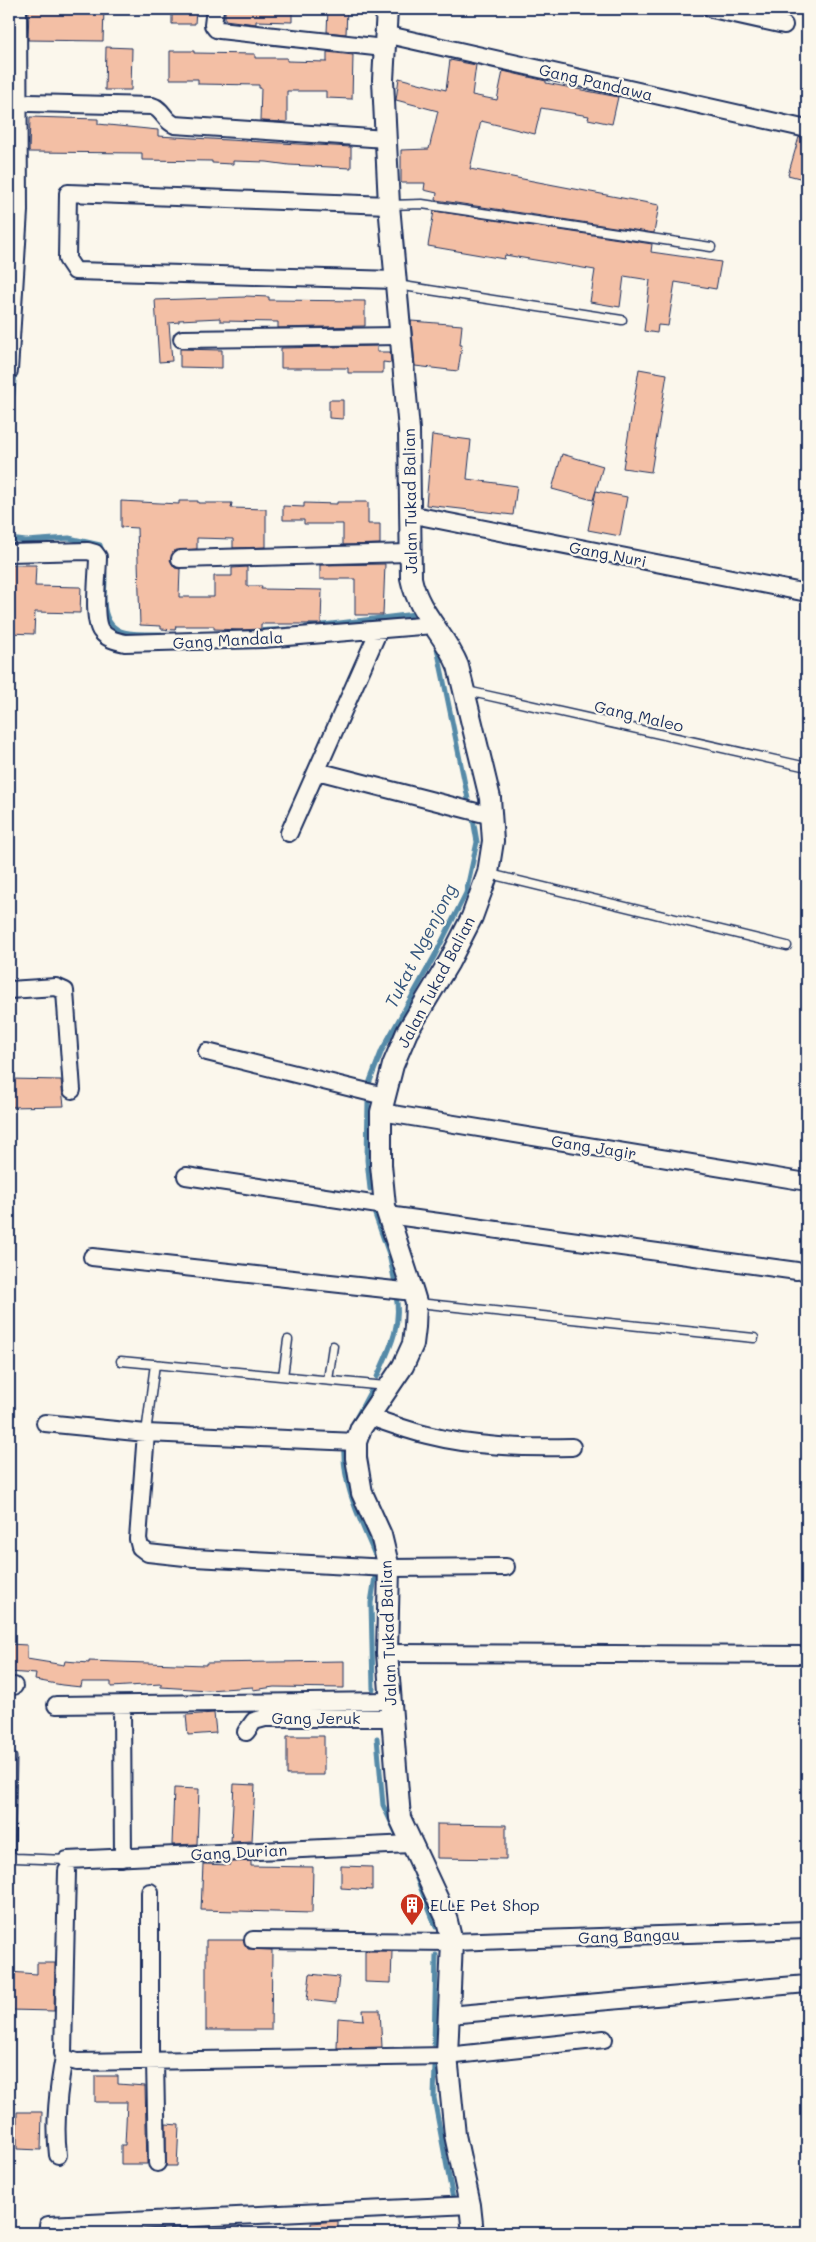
<svg xmlns="http://www.w3.org/2000/svg" width="816" height="2242" font-family="Mali,sans-serif">
	<rect width="100%" height="100%" fill="#fbf7ec"/>
	<filter id="ink" filterUnits="userSpaceOnUse"><feTurbulence type="fractalNoise" baseFrequency=".02" numOctaves="2"/><feDisplacementMap in="SourceGraphic" scale="10" xChannelSelector="R" yChannelSelector="G"/><feConvolveMatrix kernelMatrix="1 2 1 2 8 2 1 2 1" color-interpolation-filters="sRGB"/></filter>
	<g filter="url(#ink)">
		<g fill="none" stroke-linecap="round" stroke-linejoin="round">
			<path stroke="#558aa8" stroke-width="5" d="M9 435 15 371
				M9 539 26 541 69 538 100 545 103 554
				M104 567C106 577 105 585 104 595 103 637 127 634 161 634
				M306 627 415 614 419 620
				M254 631 290 629
				M436 643 468 799
				M370 1081 382 1050 435 955 466 893 477 842 473 819
				M368 1101 367 1160 370 1189
				M373 1209 389 1254 395 1283
				M377 1377C389 1350 402 1326 396 1296
				M353 1424 370 1392
				M344 1447C342 1485 360 1519 374 1553
				M373 1689 371 1603 375 1577
				M377 1738 383 1805 397 1835
				M416 1876 436 1927
				M434 2044 436 1955
				M435 2066 434 2098 453 2199"/>
		</g>
		<path fill="#f3bfa5" stroke="#1b2f5e" d="M29 9H104L103 41 28 40Z
			M172 9H196L195 24H172Z
			M225 9H292V22L256 21V24L225 20Z
			M328 9H347L346 34 327 32Z
			M106 47 132 48 131 90H105Z
			M170 51H194V53L255 54V58H287V61L327 62V52L353 55 352 99 326 98V91H287V122L260 121 261 88H259V85L198 84V79H170Z
			M450 60 476 65 472 95 497 100 503 71 546 81V83L618 97 612 124 588 119 589 116 541 108 535 134 481 121 470 169 659 205 654 233 436 200 437 193 424 190 425 183H401V150L429 149 438 111 396 100 399 78 446 90Z
			M30 117 98 119V124L158 130V136L351 147V168L289 165 267 162 233 161V164L212 163V161L142 160V153L29 152Z
			M799 137 807 139V180L788 175Z
			M434 211 652 244 651 252 721 262 716 289 675 282 668 326 658 325 657 333 644 331 650 280 624 276 620 307 590 302 595 270 505 255 504 259 428 246Z
			M246 296 269 297V300L365 301V326L278 328V322L220 321V318L179 320V322L169 323 172 361 159 362 155 300 245 297Z
			M411 321 462 325 460 345H462L458 371 415 366Z
			M377 346V352H390L391 363 383 362V373H348V368H281V348Z
			M180 349 222 350V368L180 367Z
			M639 369 667 374 651 472 623 468Z
			M329 400H343V419L329 418Z
			M432 435 471 440 467 479 517 486 513 515 426 505Z
			M562 454 603 466 593 500 552 489Z
			M596 491 627 497 620 536 588 530Z
			M121 501 179 504V501H198V503H232L231 508 266 509V547L233 548V539L197 538V549L174 551 170 560 175 568 180 569 179 597H214V576H232V568L247 567V586H262L261 589 322 590 321 624H261V629L240 630 214 629V626H176L175 630 161 629V626L140 625 137 528 121 527Z
			M337 502H368V524H380V544L343 545V524H304V520H283V506L304 507V503L337 504Z
			M385 564 383 615H355V579H320V565Z
			M9 565H36L35 586 81 587 80 613 35 612 34 634 9 633Z
			M9 1079 61 1080 64 1106 9 1107Z
			M9 1644 27 1645V1659L64 1665 65 1661 89 1663V1661L206 1665V1663L344 1661V1688L274 1687 253 1690V1687L208 1690 161 1687V1684L111 1687V1682H82L81 1687 62 1685 35 1680 36 1674 9 1672Z
			M214 1713 216 1733 188 1735 186 1715Z
			M287 1736H324V1775H287Z
			M234 1784 255 1785 252 1841 231 1842Z
			M174 1788 199 1789 197 1844 172 1845Z
			M437 1824 506 1825V1859L437 1858Z
			M251 1861V1866L313 1867 312 1913 201 1910 203 1864 230 1865V1862Z
			M341 1866 372 1867V1890L341 1888Z
			M206 1940H243L248 1949 272 1950 271 2030H206Z
			M365 1951H392L391 1983 365 1982Z
			M37 1963H55L54 2011 9 2010V1972L37 1974Z
			M310 1974 339 1977 336 2003 307 2000Z
			M363 2010H380L382 2047 337 2048 338 2018 364 2020Z
			M95 2076H118V2084L145 2086 147 2164H121V2145H125L127 2102H95Z
			M17 2112H42L41 2150 17 2149Z
			M166 2124 179 2125 177 2166H166Z
			M338 2221V2233H311V2223Z"/>
		<g fill="none" stroke-linecap="round" stroke-linejoin="round">
			<g stroke="#1b2f5e" stroke-width="11">
				<path id="service" d="M389 205 422 204 711 247
					M397 285 622 320
					M467 691 807 767
					M490 874 787 946
					M418 1303 754 1338
					M121 1361 386 1386
					M283 1376 288 1340
					M328 1380 333 1346
					M146 1433 155 1364
					M12 1757 10 1855 15 1858 67 1860"/>
			</g>
			<g stroke="#1b2f5e" stroke-width="20">
				<path id="minor" d="M215 9 213 25 216 29 220 30 384 48
					M712 9 784 25
					M384 34 807 129
					M29 103 152 106C163 109 164 121 175 125L386 139
					M389 205 68 193 67 259 75 271 395 280
					M182 339 400 336
					M9 371 19 211 18 9
					M409 514 807 593
					M9 553 88 551 95 553 98 557C98 573 92 619 101 631 107 639 116 641 125 643L263 639 433 625
					M180 559 409 553
					M317 771 492 816
					M289 833 379 630
					M9 990 56 987 65 991 72 1090
					M207 1052 384 1096
					M381 1112 807 1182
					M186 1176 385 1206
					M388 1215 797 1271
					M92 1257 413 1292
					M368 1416C387 1423 407 1430 427 1435 474 1447 523 1448 572 1447
					M45 1423 146 1433 356 1442
					M146 1433 138 1539 140 1547 148 1553 194 1558 389 1568 506 1567
					M387 1653 807 1655
					M9 1686H14
					M56 1705 390 1701
					M122 1705 123 1858
					M246 1732 254 1721 265 1718H391
					M67 1860 411 1844
					M67 1871 63 2053C65 2059 70 2060 77 2062L447 2056 604 2039
					M253 1940 452 1942 807 1930
					M448 2015 807 1984
					M150 2061V1892
					M155 2061 157 2163
					M58 2155C54 2122 58 2090 64 2057
					M48 2225 470 2205"/>
			</g>
			<g stroke="#1b2f5e" stroke-width="24">
				<path id="tertiary" d="M387 9 383 80 389 205 409 430 411 578C418 613 445 634 458 666L490 798 493 841 488 873 472 917 449 962 407 1032 393 1065 381 1112V1165L385 1206 413 1292 416 1302 415 1327 413 1344 403 1366 361 1428 356 1442V1458L362 1493 381 1535 389 1568 387 1653 400 1818 446 1917 452 1942 447 2056 455 2135 470 2205 473 2233"/>
			</g>
			<use href="#service" stroke="#fbf7ec" stroke-width="8"/>
			<use href="#minor" stroke="#fbf7ec" stroke-width="16"/>
			<use href="#tertiary" stroke="#fbf7ec" stroke-width="20"/>
		</g>
	</g>
	<defs>
		<g id="building-pin" transform="scale(1.25)"><path d="M0 17L-7.5 6A9.5 9.5 0 1 1 7.5 6Z" fill="#c8321e" stroke="#fbf7ec"/><path d="M-4-6H4V6H1V3H-1V6H-4ZM-2.5-4.3h1.7v1.8h-1.7ZM.8-4.3h1.7v1.8H.8ZM-2.5-1h1.7V.8h-1.7ZM.8-1h1.7V.8H.8Z" fill="#fff"/></g>
	</defs>
	<g fill-rule="evenodd">
		<use href="#building-pin" x="412" y="1905"/>
	</g>
	<g text-anchor="middle" stroke-width="4.5" stroke-linejoin="round" paint-order="stroke">
		<g font-size="16" fill="#1b2f5e" stroke="#fbf7ec">
			<text transform="translate(596 82) rotate(13)" y="6">Gang Pandawa</text>
			<text transform="translate(410 501) rotate(-91)" y="6">Jalan Tukad Balian</text>
			<text transform="translate(608 554) rotate(11)" y="6">Gang Nuri</text>
			<text transform="translate(228 640) rotate(-3)" y="6">Gang Mandala</text>
			<text transform="translate(639 716) rotate(13)" y="6">Gang Maleo</text>
			<text transform="translate(436 982) rotate(-62)" y="6">Jalan Tukad Balian</text>
			<text transform="translate(594 1147) rotate(9)" y="6">Gang Jagir</text>
			<text transform="translate(388 1633) rotate(-92)" y="6">Jalan Tukad Balian</text>
			<text x="316" y="1724">Gang Jeruk</text>
			<text transform="translate(239 1852) rotate(-3)" y="6">Gang Durian</text>
			<text transform="translate(629 1936) rotate(-2)" y="6">Gang Bangau</text>
		</g>
		<g font-size="16" fill="#1b2f5e" stroke="#fbf7ec" text-anchor="start">
			<text x="430" y="1911">ELLE Pet Shop</text>
		</g>
		<g font-size="18" font-style="italic" fill="#33557d" stroke="#fbf7ec">
			<text transform="translate(421 946) rotate(-63)" y="6">Tukat Ngenjong</text>
		</g>
	</g>
	<rect width="816" height="2242" fill="none" stroke="#fbf7ec" stroke-width="30"/>
	<rect x="15" y="15" width="786" height="2212" fill="none" stroke="#1b2f5e" stroke-width="2" filter="url(#ink)"/>
</svg>
